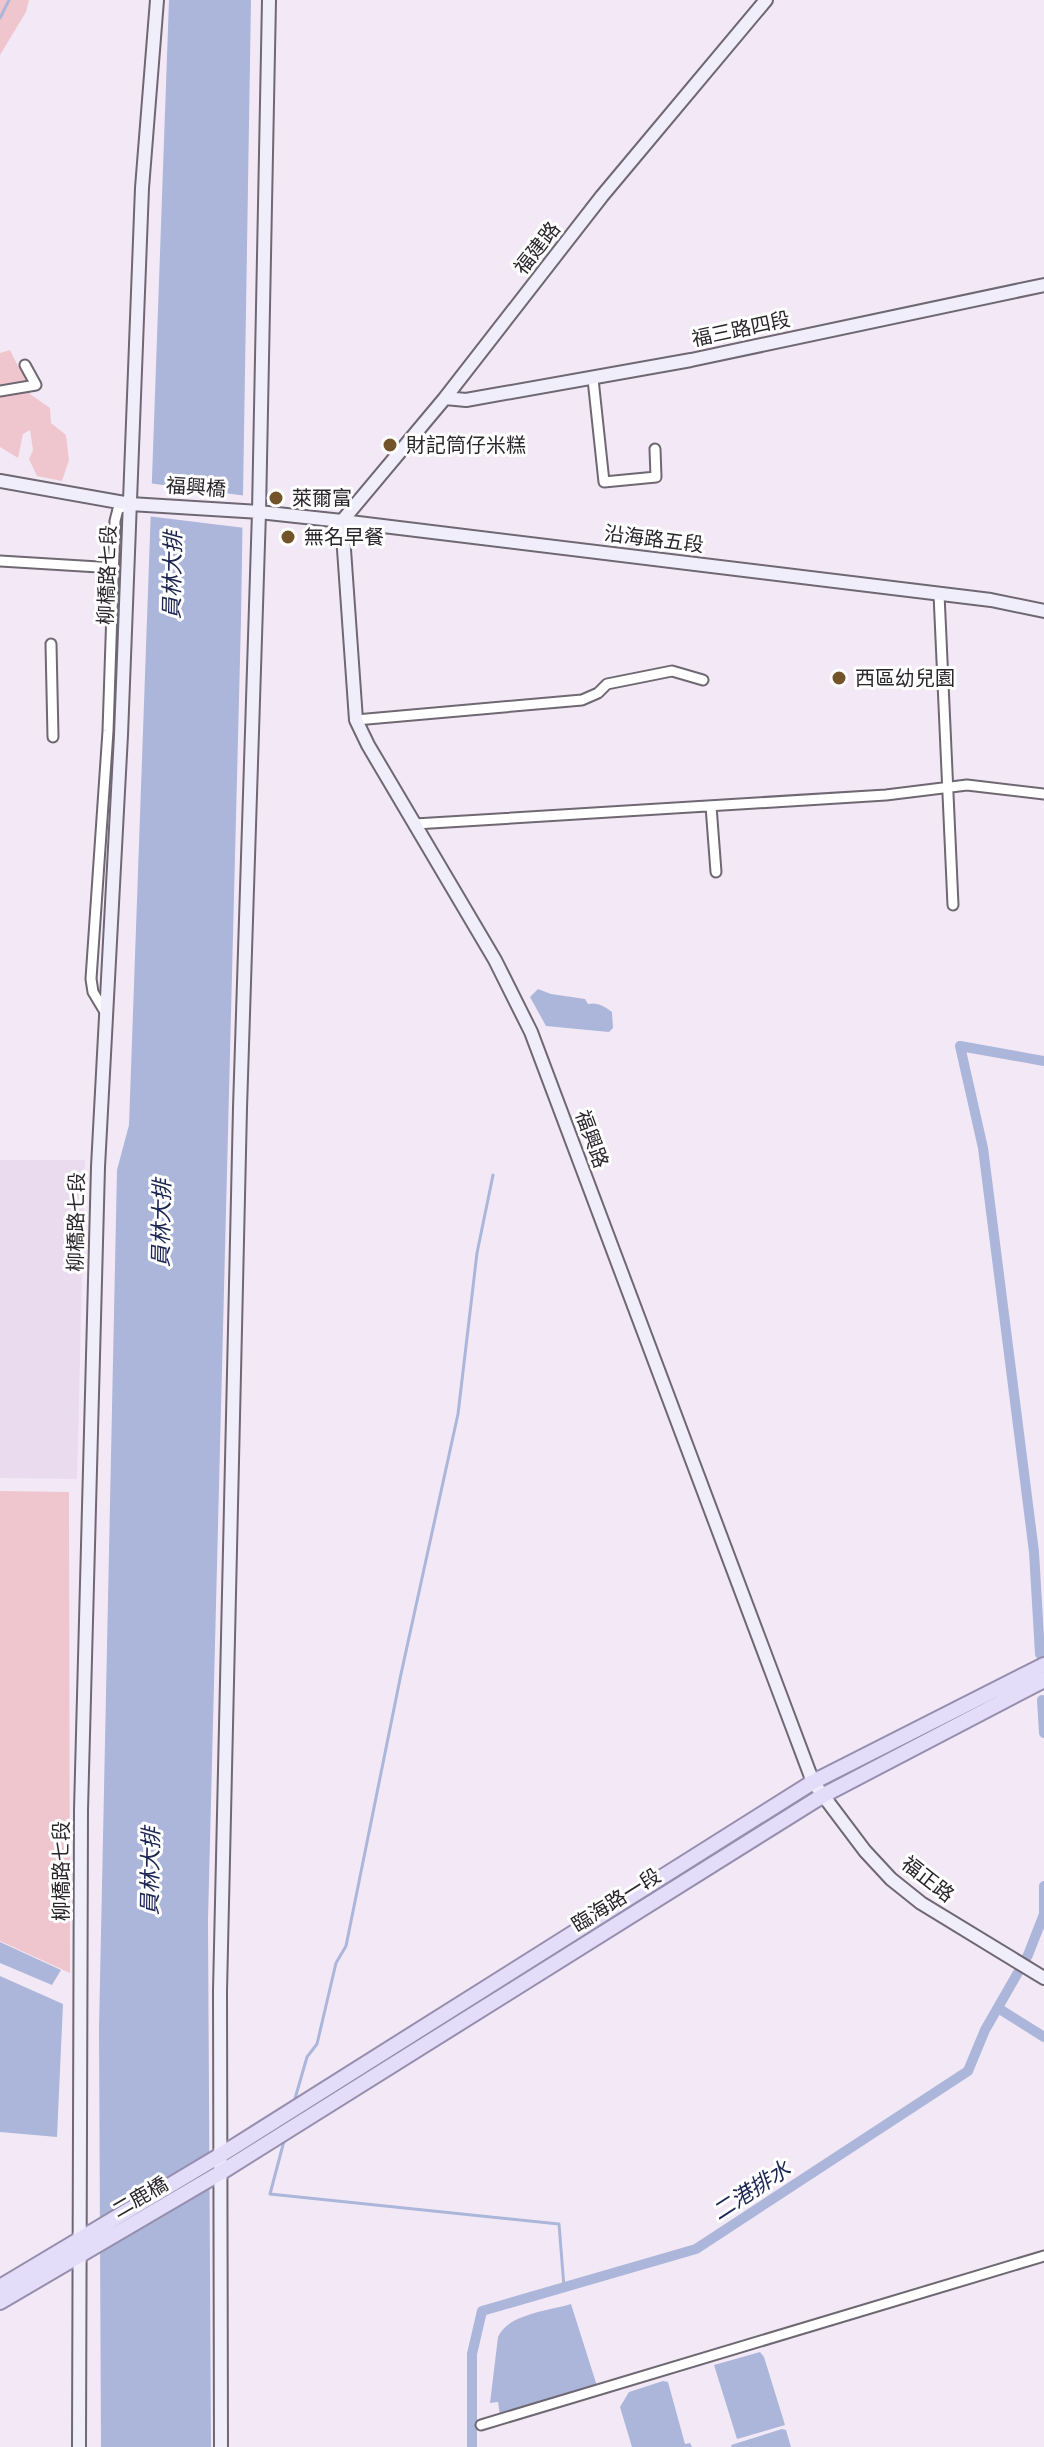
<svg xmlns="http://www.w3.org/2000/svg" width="1044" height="2447" font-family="Rubik,'Noto Sans TC',sans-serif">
	<rect width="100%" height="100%" fill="#f3e9f6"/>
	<path fill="#eadbee" d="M0 1160H85L77 1479 0 1478Z"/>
	<path fill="#efc6ce" d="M0 0H29L26 12 0 55Z
		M10 350 18 366 31 368 30 394 50 408 51 423 66 435 69 460 62 481 37 476 29 459 33 450 30 430 23 434 18 458 0 447V353Z
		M0 1491 69 1492 70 1973 0 1941Z"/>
	<path fill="#abb6da" d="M169 0H251L241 620 208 1920 211 2447H101L99 2028 117 1170 129 1125Z
		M538 989 551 994 585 999 588 1004C598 1002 604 1006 612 1012L613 1028 609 1032 546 1026 530 997Z
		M0 1942 61 1970 52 1985 0 1963Z
		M0 1976 63 2004 57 2137 0 2132Z
		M571 2304 597 2386 500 2415 498 2402 490 2403 498 2337C508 2314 548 2311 571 2304Z
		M760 2352 764 2357 785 2425 737 2439 714 2365Z
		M663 2381 668 2382 685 2444 690 2443 692 2447H632L620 2407 629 2392Z
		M782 2429 786 2430 791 2447H732L731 2445Z"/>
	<path fill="#f3e9f6" d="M148 483 247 496 245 528 147 516Z"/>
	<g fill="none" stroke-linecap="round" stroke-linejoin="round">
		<path stroke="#abb6da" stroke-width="3" d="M0 18 9 0
			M294 2102 307 2057 317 2044 336 1963 346 1946 401 1674 458 1414 477 1253 493 1175
			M284 2141 270 2194 559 2224 564 2287"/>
		<path stroke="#abb6da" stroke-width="10" d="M1040 1654 1034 1552 983 1148 960 1046 1044 1061
			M1042 1700 1044 1733
			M998 2008 1044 2037
			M472 2447V2354L482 2311 696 2249 968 2071 985 2030 1028 1955 1044 1914V1886"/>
		<g stroke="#6f6772" stroke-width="13">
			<path id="street" d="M593 379 604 482 656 477 655 449
				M0 391 36 385 25 365
				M0 561 115 568
				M939 594 953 905
				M51 644 53 737
				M356 720 582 700 598 693 607 684 672 671 703 680
				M711 806 716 872
				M415 824 886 795 967 785 1044 794
				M105 1012 93 992 91 979 108 731 115 521 118 509 130 504
				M481 2425 1044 2256"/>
		</g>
		<g stroke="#6f6772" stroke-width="16">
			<path id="secondary" d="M766 0 602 196 445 398 342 521 356 720 368 745 495 960 531 1032 813 1782 865 1851 891 1879 921 1903 1044 1978
				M445 398 466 400 691 360 1044 285
				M0 481 130 504 259 512 342 521 991 600 1044 611
				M79 2447 81 1810 98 1167 121 735 142 188 157 0
				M221 2447 220 1991 240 1108 259 512 269 0"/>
		</g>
		<g stroke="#968eae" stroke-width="18">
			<path id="primary" d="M0 2287 219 2156 813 1782 1044 1665
				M0 2302 220 2173 822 1796 1044 1680"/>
		</g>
		<use href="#street" stroke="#fff" stroke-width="9"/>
		<use href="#secondary" stroke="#f1eefc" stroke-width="12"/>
		<use href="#primary" stroke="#e3ddf9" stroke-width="14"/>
	</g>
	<g fill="#735429" stroke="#fff" stroke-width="3">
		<circle cx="390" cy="445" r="8"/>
		<circle cx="276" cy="498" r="8"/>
		<circle cx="288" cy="537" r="8"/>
		<circle cx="839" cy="678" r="8"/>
	</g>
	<g text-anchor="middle" stroke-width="6" stroke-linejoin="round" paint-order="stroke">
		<g font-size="20" fill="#29252a" stroke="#fff">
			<text transform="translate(537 248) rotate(-52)" y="7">福建路</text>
			<text transform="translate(741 329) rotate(-12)" y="7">福三路四段</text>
			<text transform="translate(196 487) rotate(4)" y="7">福興橋</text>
			<text transform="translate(654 539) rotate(7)" y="7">沿海路五段</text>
			<text transform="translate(107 575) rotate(-88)" y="7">柳橋路七段</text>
			<text transform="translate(592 1139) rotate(70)" y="7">福興路</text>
			<text transform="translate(76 1222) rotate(-89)" y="7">柳橋路七段</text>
			<text transform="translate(61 1871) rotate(-90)" y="7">柳橋路七段</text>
			<text transform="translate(928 1879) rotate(38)" y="7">福正路</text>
			<text transform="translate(616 1900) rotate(-32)" y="7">臨海路一段</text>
			<text transform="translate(140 2197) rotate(-30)" y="7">二鹿橋</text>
		</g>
		<g font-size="20" fill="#29252a" stroke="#fff" text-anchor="start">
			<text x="406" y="452">財記筒仔米糕</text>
			<text x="292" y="505">萊爾富</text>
			<text x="304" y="544">無名早餐</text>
			<text x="855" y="685">西區幼兒園</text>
		</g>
		<g font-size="22" font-style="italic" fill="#1d2653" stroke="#fff">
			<text transform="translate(172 575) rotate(-89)" y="8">員林大排</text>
			<text transform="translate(161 1223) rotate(-89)" y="8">員林大排</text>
			<text transform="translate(150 1871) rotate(-89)" y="8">員林大排</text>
			<text transform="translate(751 2190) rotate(-33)" y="8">二港排水</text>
		</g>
	</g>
</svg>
